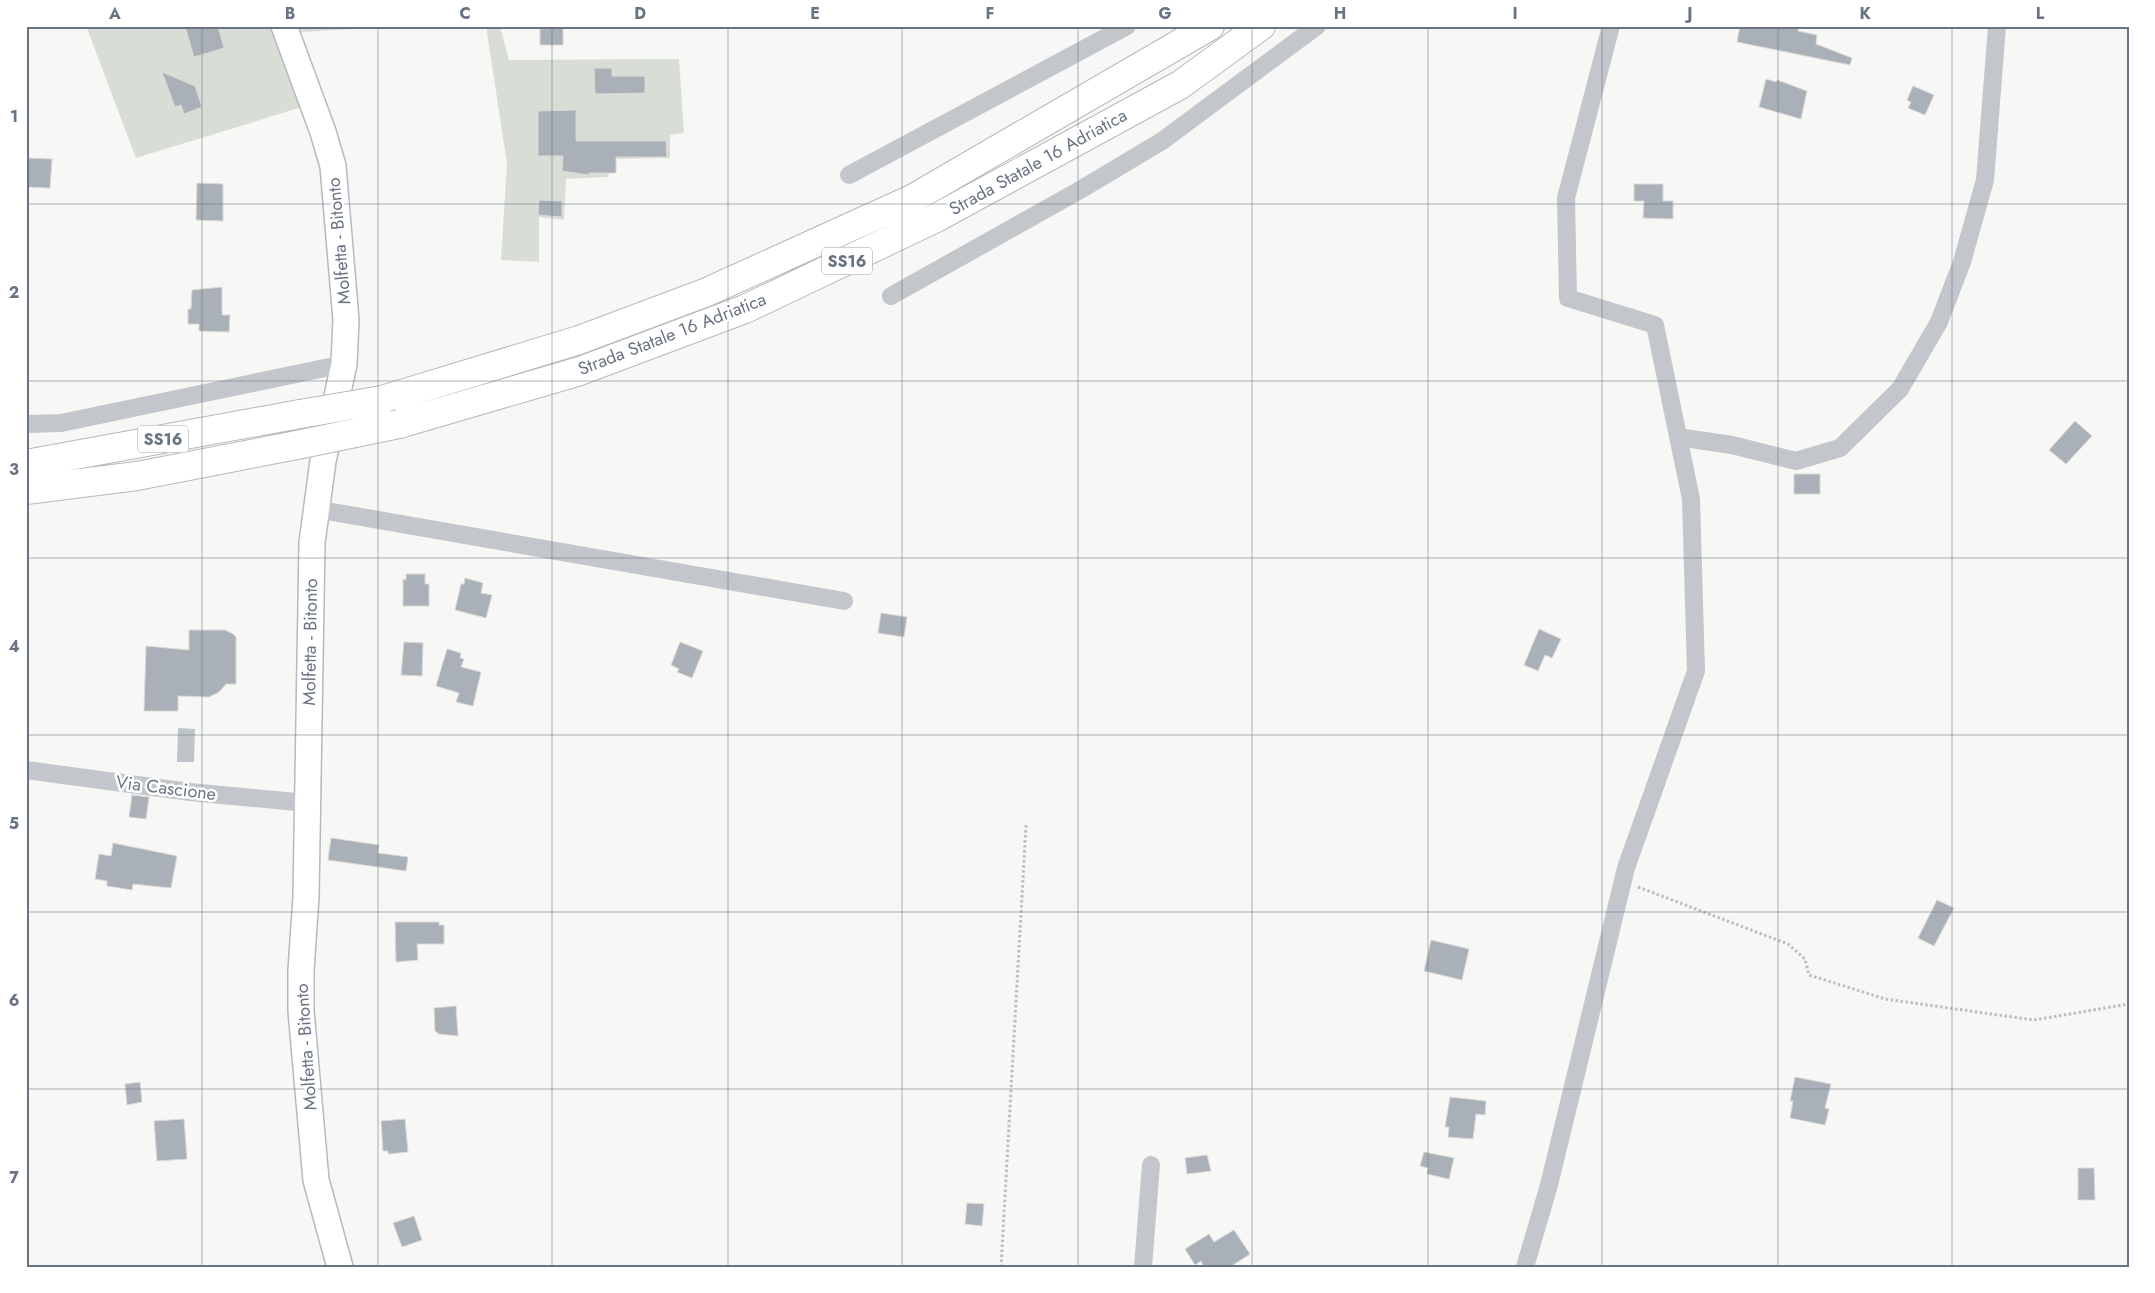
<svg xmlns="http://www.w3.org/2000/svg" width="2155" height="1293" font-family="Jost,sans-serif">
	<rect width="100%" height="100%" fill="#f7f7f5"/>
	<path fill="#d8ded6" d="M86 26H406L286 33 312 104 136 158Z
		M486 26H500L509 60 679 59 684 133 670 135V158L611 159 608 177 566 179 564 220 539 217V262L501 260 507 164Z"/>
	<path fill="#bdc5cb" d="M178 728 195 729 194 762H177Z"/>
	<path fill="#aab0b7" stroke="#d9d9d7" d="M185 26H218L224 48 194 57Z
		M1740 26H1799L1798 31 1817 35 1816 44 1852 58 1850 65 1737 42Z
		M563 28V45H540V29Z
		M594 68H612V76H645V93L595 94Z
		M162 72 195 86 202 107 184 114 181 105 175 107Z
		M1766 79 1776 82 1777 80 1807 91 1801 119 1759 107Z
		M1913 86 1934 95 1925 115 1908 108 1911 102 1907 100Z
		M576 110V141H666L667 157H616V173H589V175L562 171 563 156H538V111Z
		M26 158 52 159 50 188 26 187Z
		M197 183 223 184V221L196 220Z
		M1634 184H1663V201H1673V219L1643 218 1644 201H1634Z
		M539 200 562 201V217L538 215Z
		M222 287V315H230L229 332 199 331V324H188V309H191L192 290Z
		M2075 421 2092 436 2066 464 2049 450Z
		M1794 474H1820V494H1794Z
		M406 574H425V584H429V606H403V579L406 580Z
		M465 578 483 583 481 593 492 595 486 618 455 610 461 584H464Z
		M881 613 907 617 904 637 878 633Z
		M1539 629 1561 639 1552 658 1545 655 1538 671 1524 665Z
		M189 630H225L233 634 236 637V684H226L219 692 209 697 178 696V711H144L146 646 189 650Z
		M404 642 423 643 422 676 401 675Z
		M680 642 703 651 692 678 677 672 679 669 671 665Z
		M447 649 461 653 460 658 464 659 461 667 481 672 473 706 456 702 459 693 436 686Z
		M132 795 149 797 146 819 129 817Z
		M331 838 379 845 378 853 408 857 406 871 328 860Z
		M113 843 177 856 171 888 133 884 132 890 107 886V881L95 879 99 854 111 856Z
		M1937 900 1954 908 1934 946 1918 938Z
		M395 922H439V925H444V944H417L418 960 396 962Z
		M1431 940 1469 949 1462 980 1424 971Z
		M456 1006 458 1036 439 1034 435 1031 434 1008Z
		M1795 1077 1831 1084 1825 1108 1829 1109 1825 1125 1790 1118 1793 1101H1790Z
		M140 1082 142 1102 127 1105 125 1084Z
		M1450 1097 1486 1101 1485 1115 1476 1114 1473 1139 1448 1137 1449 1127H1445Z
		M184 1119 187 1159 157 1161 154 1121Z
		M405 1119 408 1152 388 1154V1151H383L381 1121Z
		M1424 1152 1454 1158 1449 1179 1427 1174 1428 1168 1420 1166Z
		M1207 1155 1211 1171 1187 1174 1185 1158Z
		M2078 1168H2094L2095 1200H2078Z
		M967 1203 984 1204 982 1226 965 1224Z
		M414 1216 422 1240 402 1247 393 1223Z
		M1234 1230 1250 1254 1230 1267H1204L1201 1261 1195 1265 1185 1249 1209 1234 1214 1242Z"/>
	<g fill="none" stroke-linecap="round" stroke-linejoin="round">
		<g stroke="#b6b9be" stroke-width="28">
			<path id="secondary" d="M284 26 323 132 333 166 346 320 344 364 323 461 312 543 306 897 301 970V1011L316 1180 340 1267"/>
		</g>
		<g stroke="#b6b9bc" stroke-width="30">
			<path id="highway" d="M382 400 579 340 707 292 912 199 1210 26
				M399 424 580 371 745 309 936 218 1180 85 1261 26
				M26 464 300 414
				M26 490 137 476 297 445"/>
		</g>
		<path stroke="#bbbdc0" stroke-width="3" stroke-dasharray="2.5 2.5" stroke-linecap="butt" d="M1638 887 1788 944 1805 959 1809 975 1885 999 2034 1020 2129 1004
			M1001 1267 1026 825"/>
		<path stroke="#c3c6ca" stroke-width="18" d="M849 175 1127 26
			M891 296 1080 190 1162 141 1317 26
			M26 424 61 423 344 364
			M1678 437 1732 445 1796 461 1840 448 1900 389 1939 322 1962 262 1985 180 1997 26
			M315 509 844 601
			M26 770 190 792 307 803
			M1143 1267 1151 1165
			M1525 1267 1549 1185 1626 868 1696 671 1691 499 1655 325 1568 298 1566 198 1611 26"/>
		<use href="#secondary" stroke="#fff" stroke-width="25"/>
		<use href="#highway" stroke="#fff" stroke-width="28"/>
		<g stroke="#b6b9bc" stroke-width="30" stroke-linecap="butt">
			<path id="highway-bridge" d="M300 414 382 400
				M297 445 399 424"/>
		</g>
		<use href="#highway-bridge" stroke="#fff" stroke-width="28"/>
	</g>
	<path fill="none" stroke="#687484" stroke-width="1" stroke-opacity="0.55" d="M202 26V1267M378 26V1267M552 26V1267M728 26V1267M902 26V1267M1078 26V1267M1252 26V1267M1428 26V1267M1602 26V1267M1778 26V1267M1952 26V1267M26 204H2129M26 381H2129M26 558H2129M26 735H2129M26 912H2129M26 1089H2129"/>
	<g text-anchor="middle" stroke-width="5" stroke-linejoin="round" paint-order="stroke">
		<g fill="#fff" stroke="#959ea9" stroke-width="1">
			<rect x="822" y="247.5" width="50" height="27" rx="4"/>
			<rect x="138" y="425.5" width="50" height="27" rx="4"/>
		</g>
		<g font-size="16" font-weight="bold" fill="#687484">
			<text x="847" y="267">SS16</text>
			<text x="163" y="445">SS16</text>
		</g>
		<g font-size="18" fill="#687484" stroke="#fff">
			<text transform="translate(1038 162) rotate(-29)" y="6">Strada Statale 16 Adriatica</text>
			<text transform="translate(339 241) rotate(-95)" y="6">Molfetta - Bitonto</text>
			<text transform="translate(672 334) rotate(-21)" y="6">Strada Statale 16 Adriatica</text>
			<text transform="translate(310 642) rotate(-89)" y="6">Molfetta - Bitonto</text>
			<text transform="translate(166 788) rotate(7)" y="6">Via Cascione</text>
			<text transform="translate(306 1047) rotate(-94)" y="6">Molfetta - Bitonto</text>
		</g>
	</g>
	<rect width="2155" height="1293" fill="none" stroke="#ffffff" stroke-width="55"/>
	<rect x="28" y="28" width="2100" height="1238" fill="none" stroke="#687484" stroke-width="2"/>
	<g font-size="16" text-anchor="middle" font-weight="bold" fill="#687484">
		<text x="115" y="19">A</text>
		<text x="290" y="19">B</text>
		<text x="465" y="19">C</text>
		<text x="640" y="19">D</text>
		<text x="815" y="19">E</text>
		<text x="990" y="19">F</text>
		<text x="1165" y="19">G</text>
		<text x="1340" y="19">H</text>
		<text x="1515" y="19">I</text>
		<text x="1690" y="19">J</text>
		<text x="1865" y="19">K</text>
		<text x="2040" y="19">L</text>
		<text x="14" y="122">1</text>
		<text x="14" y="298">2</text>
		<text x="14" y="475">3</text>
		<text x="14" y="652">4</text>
		<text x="14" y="829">5</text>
		<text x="14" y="1006">6</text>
		<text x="14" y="1183">7</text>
	</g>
</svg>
